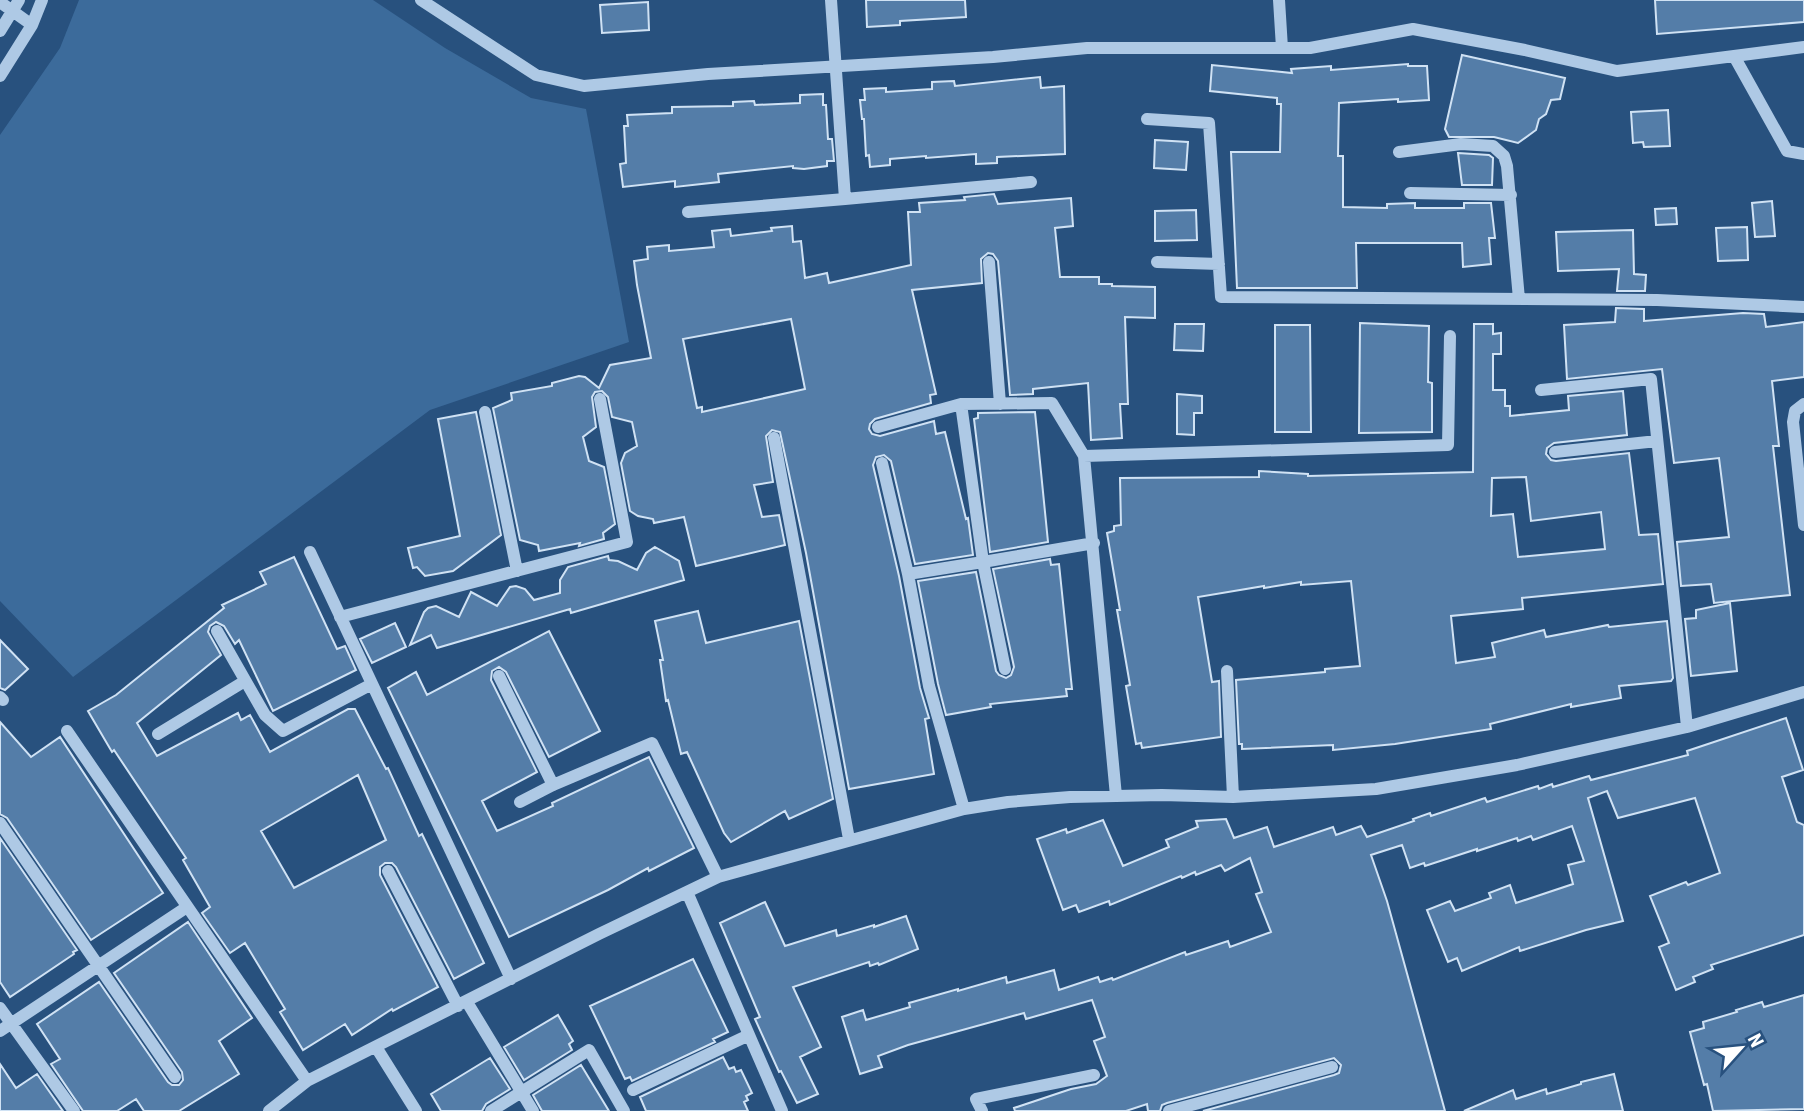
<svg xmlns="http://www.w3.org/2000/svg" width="1804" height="1111" font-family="'Roboto Condensed',sans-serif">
	<rect width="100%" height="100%" fill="#28517e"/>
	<path fill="#3c6b9b" d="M79 0H373L445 48 531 98 586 109 629 342 430 410 73 677 0 601V135L60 48Z"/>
	<path fill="#547da8" stroke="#d0e2f4" stroke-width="2" fill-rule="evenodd" d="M866 0H965L966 17 900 21V25L867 27Z
		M1655 0H1804V22L1657 34Z
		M648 2 649 30 602 33 600 5Z
		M1462 55 1565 78 1560 99 1551 100 1546 114 1539 119 1536 130 1518 143 1494 137H1449L1445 129Z
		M1408 64V66H1427L1429 100 1398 102V99L1339 103 1338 156H1343V207L1387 208V204L1415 203V208H1464V203H1491L1495 238H1489L1491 264 1463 267 1462 243H1356L1357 288H1237L1231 152H1280L1281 104H1277V98L1210 91 1212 65 1292 73 1291 69 1331 66V70Z
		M1040 77 1041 88 1064 86 1065 154 997 157V163L976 164V154L926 158V156L890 159V165L870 167 869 155 866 156 864 119H862L860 100H865L864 89 886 88V92L932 89V82L954 81 955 86Z
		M823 94V105H826L828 139H832L834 161H827V166L804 169 793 168V166L718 174 719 182 675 187V181L623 187 620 164 626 163 624 126H628L627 115 672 113V107L733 106V102L754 101 755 105 800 103V95Z
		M1668 110 1670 146 1644 147 1643 142 1633 143 1631 112Z
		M1155 140 1188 142 1186 170 1154 168Z
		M1458 153 1489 155 1493 158 1492 185H1462Z
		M994 194 998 204 1071 198 1073 226 1055 228 1060 277H1099V284H1112V286L1155 287V318L1125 317 1128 404H1120L1122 438 1091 440 1088 383 1033 389V394L1010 395 998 261 993 254 988 253 981 259 982 283 912 290 936 394 930 395 931 403 875 419 870 424 869 429 872 434 880 436 934 421 936 434 945 432 966 519 968 518 973 555 915 564 891 461 884 455 876 457 873 465 899 576 920 688 929 718 925 719 934 774 849 789 806 553 780 432 772 430 766 436 773 482 754 485 762 517 779 515 785 545 696 566 684 517 654 523 653 519 638 516 630 511 621 463 625 453 637 446 632 422 612 417 608 397 602 391 595 392 592 397 596 427 583 437 589 461 604 467 615 524 603 533 604 539 579 546 580 543 539 551 538 545 520 540 493 408 512 400 511 393 552 386V383L579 376 585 377 599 388 610 365 651 358 637 285 634 261 648 259 647 247 669 245V251L714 247 712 231 730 229 731 236 772 231 771 228 792 226 793 242 801 241 805 278 827 273 829 283 911 265 908 212H920L919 203 965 200 964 197ZM791 319 805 389 702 412V407L697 408 683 339Z
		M1772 201 1775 236 1755 237 1752 203Z
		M1676 208 1677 224 1656 225 1655 209Z
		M1196 210 1197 240 1155 241V211Z
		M1747 227 1748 260 1718 261 1716 228Z
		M1633 230 1634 274 1646 275 1645 291H1617L1619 269 1558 271 1556 232Z
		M1616 308 1644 309V321L1743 313 1764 314 1766 327 1804 322V377L1772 381 1779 446H1773L1790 595 1714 603 1711 584 1681 586 1677 542 1729 537 1719 458 1674 463 1662 369 1567 379 1564 325 1615 322Z
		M1360 323 1429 326 1428 382 1432 383V432L1359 433Z
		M1175 324H1204L1203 351 1174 350Z
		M1474 324H1493V334L1501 333V354H1493V390H1505V406H1510V416L1569 410 1568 396 1623 391 1627 435 1554 443 1547 448 1546 454 1551 460 1556 461 1629 453 1639 535 1658 534 1663 584 1522 598 1523 609 1451 616 1456 663 1495 657 1492 643 1544 630 1546 637 1608 625 1609 627 1667 621 1673 678 1671 681 1619 686 1621 698 1571 707V704L1490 724 1491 729 1395 744 1333 750V745L1242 749V744H1239L1236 680 1325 672V669L1360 666 1351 581 1301 585V582L1264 588V586L1198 597 1212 682 1219 681 1221 737 1142 748 1141 743 1136 744 1126 686 1130 685 1117 610H1120L1107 533 1114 531V526L1121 525 1120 478 1259 477V471L1308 474V476L1473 472ZM1526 477 1531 521 1601 512 1605 549 1518 557 1513 514 1491 516 1492 478Z
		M1275 325H1310L1311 432H1275Z
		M1177 394 1202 396V413H1194V435L1177 434Z
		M476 412 501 535 453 571 425 576 417 567 413 568 408 548 460 536 438 419Z
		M1035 412 1048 542 990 552 974 419 978 418V413Z
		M655 547 679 561 684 580 571 613 570 609 437 648 431 635 410 645 424 612 428 608 436 606 459 617 471 592 497 606 510 587 516 586 525 589 534 600 560 593V580L568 567 608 556 609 560 618 561 637 570 646 553Z
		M294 557 337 649 345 646 356 670 273 711 239 640 235 644 224 626 216 622 210 626 208 632 221 655 137 723 157 756 238 713 241 720 250 715 270 752 348 709H355L386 769 388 768 419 836 422 834 484 963 454 979 396 867 392 863H385L380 867V875L438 987 393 1011 392 1009 352 1035 345 1024 303 1050 280 1012 285 1009 245 943 230 953 202 913 210 907 183 860 186 858 114 750 112 752 88 711 116 695 224 608 222 605 266 584 260 572ZM358 775 386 840 294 888 261 831Z
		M1050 559 1051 565 1059 564 1072 689H1066L1067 696 990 704 991 707 946 715 938 684 918 581 976 572 996 671 999 675 1006 678 1011 675 1014 667 993 569Z
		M1730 603 1737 671 1691 676 1685 619 1696 618V610Z
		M698 611 706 643 799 621 833 799 789 819 785 811 731 842 724 833 687 752 681 754 668 700 666 701 660 660H663L655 621Z
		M395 623 406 647 372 663 360 639Z
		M549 631 600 731 549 757 506 672 499 667 492 671 491 680 537 772 482 801 497 831 553 806 552 803 649 757 694 848 649 871 648 868 608 890 509 937 388 688 416 672 427 695Z
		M0 640 28 669 5 690 0 688Z
		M1786 718 1803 770 1782 777 1797 822 1804 825V935L1711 965 1713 969 1693 977 1695 982 1676 990 1659 947 1669 943 1650 896 1686 882 1688 885 1720 873 1695 798 1618 818 1607 791 1588 798 1623 921 1586 930 1520 951 1519 947 1462 971 1457 958 1448 962 1427 910 1450 901 1455 911 1491 898 1489 893 1510 885 1516 903 1573 884 1568 865 1584 861 1572 826 1533 840 1531 836 1518 841 1517 838 1477 851V849L1425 866 1424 863 1410 868 1402 845 1371 855 1387 901 1445 1111H1203L1334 1075 1339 1073 1341 1065 1334 1058 1167 1103 1162 1105 1160 1111H1148L1147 1104 1126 1111H1015L1014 1108 1071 1089 1096 1084 1107 1076 1094 1041 1105 1037 1092 1000 1026 1019 1024 1013 908 1045 878 1056 882 1067 860 1074 842 1017 863 1010 866 1020 910 1007 909 1003 958 989V991L1006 977 1007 983 1054 970 1059 990 1098 977 1100 982 1112 978 1113 980 1185 952 1186 955 1228 941 1230 947 1271 932 1256 894 1262 892 1250 858 1225 871 1221 865 1196 875 1195 872 1182 878 1181 876 1110 905 1109 901 1079 912 1076 905 1063 910 1037 839 1066 829 1067 833 1103 820 1123 866 1169 847 1166 840 1198 827 1196 821 1226 819 1234 838 1267 827 1274 847 1333 827 1336 835 1361 826 1367 837 1414 821 1413 819 1430 813 1431 816 1485 798 1487 802 1538 786 1539 789 1552 784 1553 787 1589 776 1591 780 1688 755 1687 751Z
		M0 722 31 757 60 737 163 893 91 940 7 818 0 814Z
		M0 838 77 950 73 952 74 954 10 997 0 982Z
		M765 902 785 946 836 930 837 936 874 925V927L906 916 918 949 879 965 878 963 870 966 869 962 793 987 821 1047 800 1057 818 1094 797 1103 781 1071 779 1072 755 1019 760 1017 720 923Z
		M188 922 252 1018 219 1041 239 1074 179 1111H144L136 1099 117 1111H83L51 1064 60 1059 37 1024 99 982 168 1082 172 1085H179L183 1080 182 1072 114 973Z
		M693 959 728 1032 713 1039 715 1042 632 1081 630 1077 625 1079 590 1006Z
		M1804 995V1109L1713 1111 1707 1084 1704 1085 1690 1032 1704 1028 1703 1022 1737 1012 1736 1010 1762 1002 1764 1007Z
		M558 1015 573 1041 569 1044 572 1050 524 1080 504 1047Z
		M723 1057 729 1069 734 1067 736 1072 741 1070 752 1093 746 1096 748 1100 744 1102 748 1111H646L640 1097Z
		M490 1058 510 1089 486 1104 482 1111H441L431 1094Z
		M0 1064 16 1088 37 1074 63 1111H0Z
		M581 1065 609 1111H542L533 1095Z
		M1614 1074 1623 1111H1464L1513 1090 1516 1099 1546 1089 1547 1094 1581 1084V1082Z"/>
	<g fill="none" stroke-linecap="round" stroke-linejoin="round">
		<path stroke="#aec9e5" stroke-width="12" d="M421 0 536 75 584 86 708 74 993 57 1087 48H1310L1413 29 1525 50 1617 71 1804 47
			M831 0 845 199 1031 182
			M1279 0 1282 48
			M0 2 32 25
			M0 31 19 0
			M1734 56 1787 151 1804 154
			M0 76 32 25 42 0
			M1147 119 1209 123 1221 297 1657 300 1804 307
			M1399 152 1461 144 1493 146 1504 156 1507 166 1519 299
			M1410 193 1511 195
			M688 212 845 199
			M989 262 1000 404
			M1157 262 1219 264
			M1541 390 1651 379 1687 727
			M961 404 983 562 1094 543
			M1804 404 1795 411 1793 422 1804 525
			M485 412 517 571
			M878 427 961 404 1052 403 1084 456 1116 796
			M774 438 849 839
			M1555 452 1657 441
			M1084 456 1448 445 1450 336
			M882 463 908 574
			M310 552 511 979
			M340 617 627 542 600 399
			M217 631 265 715 283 731 372 684
			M1227 671 1233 797
			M499 676 553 785
			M0 697 3 700
			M67 731 307 1081
			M158 734 245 681
			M520 802 553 785 652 743 718 877
			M964 809 929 686 908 574 983 562 1005 669
			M0 823 175 1077
			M388 871 458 1006
			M687 892 782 1111
			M467 1002 533 1111
			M0 1008 74 1111
			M0 1031 187 907
			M376 1047 416 1111
			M633 1090 749 1035
			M269 1111 307 1081 599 934 718 877 964 809 1008 802 1070 797 1162 795 1233 797 1376 789 1517 765 1687 727 1804 692
			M491 1111 589 1050 624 1111
			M982 1111 976 1099 1094 1075
			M1169 1111 1332 1067"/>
	</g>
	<g transform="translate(1741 1048) rotate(63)" stroke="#28517e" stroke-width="5" paint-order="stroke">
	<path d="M0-5L12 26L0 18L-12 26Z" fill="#ffffff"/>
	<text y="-10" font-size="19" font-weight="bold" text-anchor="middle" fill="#ffffff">N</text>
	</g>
</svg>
